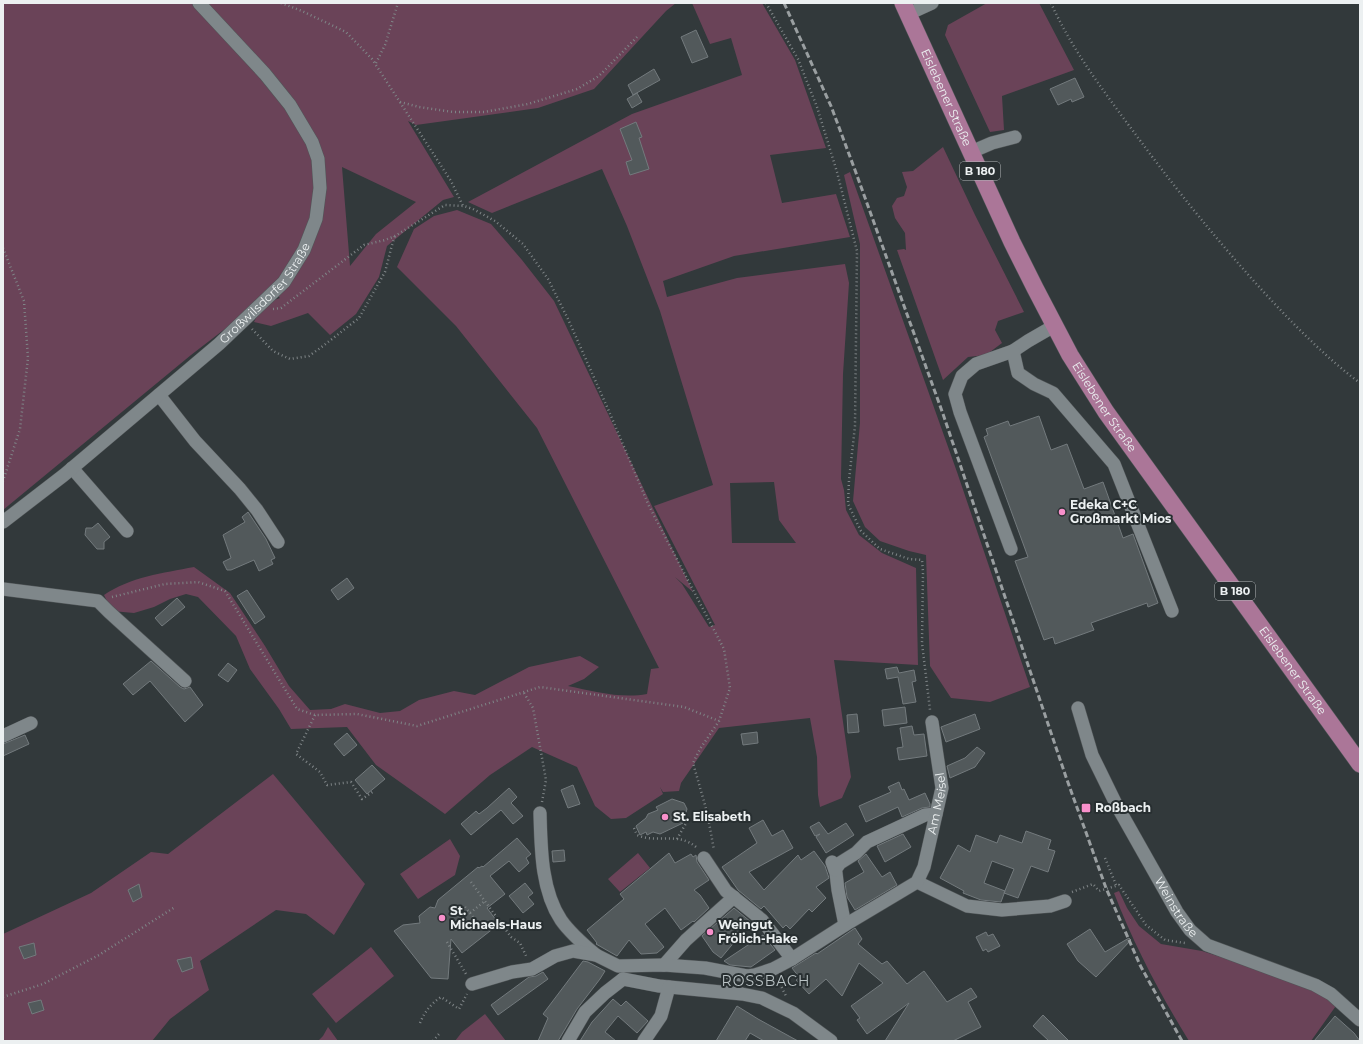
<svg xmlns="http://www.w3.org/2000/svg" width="1363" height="1044" font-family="Montserrat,sans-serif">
	<rect width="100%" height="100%" fill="#32393b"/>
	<path fill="#6a4358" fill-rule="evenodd" d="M3 3H676L666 11 594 89 538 108 416 125 408 121 454 197 443 200 387 246 379 277 356 314 330 335 308 313 271 326 254 322 263 304 280 298 273 292 191 355 3 510ZM342 167 416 202 376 234 350 266Z
		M692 3H762L795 60 826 148 770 155 782 203 836 194 850 237 734 256 663 281 667 297 737 278 845 264 849 283 843 374 841 479 844 490 846 510 859 535 882 553 916 568 918 665 834 660 851 777 842 798 820 807 818 795 817 757 810 718 719 728 681 783 679 791 663 792 660 787 663 794 626 818 611 819 595 806 577 767 532 747 490 775 445 814 376 765 347 727 291 729 279 709 250 669 236 636 198 597 186 594 170 599 154 607 134 613 112 611 104 595C130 577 163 573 194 567L230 593 265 646 289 686 310 710 331 709 345 704 380 713 400 711 419 700 454 691 475 695 529 667 580 656 599 667 584 679 568 686C593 691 621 699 647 694L651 669 659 668 537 428 456 326 397 267 414 229 434 216 457 210 491 224 522 260 554 301 693 592 675 577 682 584 709 627 715 625 654 506 713 485 660 311 627 226 602 169 492 213 468 202 632 114 742 75 731 38 710 44ZM774 482 779 520 796 543H732L730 483Z
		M987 3H1039L1074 70 1002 96 1004 130 990 132 945 35 948 25Z
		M943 147 975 215 1024 312 998 321 995 330 1002 343 986 355 968 357 943 380 897 250 904 249 906 250 905 233 895 218 892 206 897 198 904 196 907 187 902 172 913 171Z
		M850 172 957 472 1030 687 990 702 951 698 930 666 926 555 909 551 880 541 865 527 853 501 860 423V244L844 175Z
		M273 774 365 884 334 935 306 914 276 910 200 961 209 990 170 1019 152 1041H3V934L91 893 151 852 168 854Z
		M450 839 460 856 455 875 418 899 400 874Z
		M638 853 650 868 620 892 608 879Z
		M1119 891 1127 908 1139 926 1161 944 1202 951 1246 965 1316 991 1338 1003 1311 1041H1189C1160 994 1134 945 1114 893Z
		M371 947 394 976 336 1023 312 994Z
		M485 1014 506 1041H455L462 1032Z
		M328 1027 338 1041H318L323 1036Z"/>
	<path fill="#52595b" stroke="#737a7d" d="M696 30 708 57 692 63 681 37Z
		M654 69 660 80 633 95 628 85Z
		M1075 78 1084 97 1072 102 1071 99 1058 105 1050 89Z
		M637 93 642 102 632 108 627 99Z
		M636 122 642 137 639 138 649 169 630 175 626 162 632 160 620 129Z
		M1039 416 1051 450 1067 444 1084 489 1103 482 1123 538 1133 534 1158 603 1148 607 1147 603 1091 623 1094 630 1055 644 1053 637 1044 640 1015 561 1028 557 984 437 988 435 986 429 1008 421 1010 426Z
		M248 512 266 539 275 558 271 560 273 564 259 571 254 560 231 570H227L223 562 231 558 223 535 245 522 242 517Z
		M98 523 110 537 104 542V549H97L85 535 86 528H92Z
		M347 578 354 588 338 600 331 590Z
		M247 590 265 617 255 624 237 596Z
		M177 598 185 607 162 626 155 618Z
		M151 661 180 687 184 689 190 687 203 705 185 722 150 681 133 695 123 684Z
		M228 663 237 670 228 682 218 675Z
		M897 667 899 673 914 670 916 681 912 682 916 702 903 704 898 677 887 679 885 669Z
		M905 707 907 723 884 726 882 710Z
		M857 714 859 732 848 733 847 715Z
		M975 714 980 729 946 742 941 727Z
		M912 726 914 735 924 734 927 756 899 760 897 748 903 747 900 728Z
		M757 732 758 743 743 745 741 734Z
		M347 733 357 745 344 756 334 744Z
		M25 735 29 744 3 756V744Z
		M977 747 985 753 975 767 950 778 947 766 965 758Z
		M372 765 385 779 367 794 355 780Z
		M899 782 902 790 904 789 909 800 925 793 930 804V807L922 808 902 817 898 807 866 822 859 806 891 792 888 787Z
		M573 785 580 804 568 808 561 790Z
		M509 788 517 797 511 803 523 816 513 824 501 810 471 835 461 824 476 811 479 814 487 808Z
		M672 799 684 803 687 809 683 823 660 834 653 832 647 835 646 832 640 835 636 826 646 818 648 814 658 810 656 807Z
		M763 820 772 836 783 830 793 848 749 872 764 890 798 855 801 860 814 851 825 866 829 878 816 887 826 898 812 912 809 909 790 929 786 925 783 928 764 906 761 909 738 890 722 867 757 843 749 828Z
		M819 822 828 834 846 823 854 835 826 853 816 837 820 834 815 836 810 827Z
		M1026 831 1051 840 1048 849 1055 851 1048 872 1031 866 1018 898 1004 893 1014 869 992 861 984 883 1005 891 1001 902 981 900 963 893 964 891 940 878 958 845 970 852 976 835 997 843 1000 835 1022 843Z
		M903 834 911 847 885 862 877 846Z
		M517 838 531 854 526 858 529 863 519 872 509 861 490 876 505 894 487 908 499 924 462 953 451 939 448 979 431 978 394 931 403 925 420 923 419 916 430 907 435 908 438 900 478 867 479 868 482 866 483 867Z
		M564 850 565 861 553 862 552 851Z
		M669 853 675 863 691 854 693 857 696 855 697 862 709 880 694 890 700 895 709 908 694 922 693 921 681 930 665 908 645 924 664 947 657 953 641 954 629 940 617 956 596 944 597 943 587 930 624 899 620 894Z
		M866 854 882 877 890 872 897 885 855 910 847 897 845 883 864 872 858 861Z
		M525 883 533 893 528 897 534 904 523 913 509 896Z
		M139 884 142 897 133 902 128 890Z
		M734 908 751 922 721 958 713 952 702 936Z
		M855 928 862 939 858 944 882 964 887 961 907 984 924 971 947 1002 971 988 977 997 968 1002 981 1027 953 1041H885L909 1003 867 1034 857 1020 860 1018 851 1006 883 983 859 963 842 996 826 979 809 994 796 980 799 977 792 968 816 953 817 954Z
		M1090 929 1105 952 1129 938 1131 940 1096 977 1078 961 1067 944Z
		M986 932 988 936 993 934 1000 946 988 952 986 949 983 951 976 937Z
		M763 935 775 950 751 967 730 965 724 961Z
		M34 943 36 955 24 959 19 947Z
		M191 957 193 968 182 972 177 960Z
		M583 961 588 962 605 971 600 979 577 1009 558 1041H538L548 1018 543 1014Z
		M543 972 548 979 498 1015 491 1005 529 977 536 976Z
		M613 999 621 1006 626 1001 648 1021 637 1033 618 1016 605 1032 616 1041H580L592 1022Z
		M41 1000 44 1010 32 1014 28 1003Z
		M737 1006 758 1019 798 1041H764L750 1033 745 1041H716Z
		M1043 1015 1069 1041H1049L1033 1026Z
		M1335 1016 1354 1033 1360 1041H1314Z"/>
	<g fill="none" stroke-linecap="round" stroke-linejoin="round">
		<g stroke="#515658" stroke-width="14">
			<g id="minor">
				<path d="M908 14 932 3"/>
				<path d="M971 152 992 143 1015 137"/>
				<path d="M1013 351 1028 341 1054 326"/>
				<path d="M159 395 195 441 240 489 257 510 278 542"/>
				<path d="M72 468 127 531"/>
				<path id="s1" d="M3 522 64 475 219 344 284 282 304 250 316 219 320 188 318 159 312 142 290 105 265 74 199 3"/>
				<path d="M1011 549 960 412 955 394 962 376 976 364 1013 351 1018 373 1034 384 1053 393 1114 464 1172 611"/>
				<path d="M3 589 98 601 109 612 185 681"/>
				<path id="s2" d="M1078 708 1092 755 1116 804 1177 912 1190 930 1207 945 1315 985 1331 994 1360 1020"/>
				<path d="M3 736 31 723"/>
				<path d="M540 813C541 848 541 890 561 920 570 933 584 945 596 955"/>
				<path d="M704 858 726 891 762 920 792 959"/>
				<path d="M832 862 836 873 838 890 845 925"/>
				<path d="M835 870 840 863 856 853 867 842 925 815 936 814"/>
				<path d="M917 882 967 906 1002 910 1050 906 1065 901"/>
				<path d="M664 965 686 940 734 897"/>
				<path d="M623 979 659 986 742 994 762 998 793 1013 831 1041"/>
				<path id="s3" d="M472 984 512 972 532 969 555 956 573 951 596 955 618 966 664 965 705 968 747 976 755 975 773 969 792 959 845 925 917 882 924 867 942 788 932 722"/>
				<path d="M568 1041 585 1012 605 993 623 979"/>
				<path d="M644 1041 661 1016 669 987"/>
			</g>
		</g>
		<g stroke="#515658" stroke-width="18">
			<g id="major">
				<path id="s4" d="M903 3 1012 242 1035 288 1070 355 1106 412 1360 764"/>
			</g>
		</g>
		<path stroke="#7f8587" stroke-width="2.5" stroke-dasharray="1 3" stroke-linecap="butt" d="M281 3 302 11 346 32 372 59 451 181 463 206
			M766 3 798 59 817 107 837 172 857 251 855 426 849 480 848 504 861 531 880 549 909 559 922 560 923 572 922 643 930 710
			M1051 3C1072 50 1105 93 1136 135 1178 192 1223 248 1272 301 1299 330 1328 359 1360 383
			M376 63 385 45 398 3
			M400 102 419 107 453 112H484L528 104 577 89 599 76 638 36
			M3 248 24 301 28 358 20 429 3 481
			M273 309 281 308 364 245 385 240 395 236 445 205 464 206 473 209 495 221 523 244 548 279 568 319 608 409 649 506 724 649 730 688 719 721 700 749 693 763 707 812 714 850
			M252 329 273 351 290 359 309 356 323 346 359 318 385 272 392 245 395 236
			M112 597 165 584 198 582 225 591 297 709 315 715 357 714 417 726 540 687 684 707 719 721
			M524 693 533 708 546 780 542 802
			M315 715 296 754 320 772 327 785 351 782 362 799 374 791
			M634 828 637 835C657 844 679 831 697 848
			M677 839 689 818
			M1105 858 1116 885
			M471 882 511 937 520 943 527 958
			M1072 892 1093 884 1099 891 1119 885 1146 925 1165 940 1185 943
			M465 907 470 913 485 901
			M470 913 475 920
			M447 942 466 974
			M778 980 786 996
			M3 997 43 984 99 955 175 907
			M420 1023C425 1011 431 1004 441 997L459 1009 467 994
			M433 1041 439 1034"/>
		<use href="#minor" stroke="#7f878a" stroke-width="13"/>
		<use href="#major" stroke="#ab7698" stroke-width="17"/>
		<path stroke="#9a9fa1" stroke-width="3" stroke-dasharray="6 3" stroke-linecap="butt" d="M784 3 831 106 855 170 943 414 1066 777 1106 888 1140 965 1182 1041"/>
	</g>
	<g fill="#f890cb" stroke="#282f31" stroke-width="1.5">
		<circle cx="1062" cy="512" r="4"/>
		<rect x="1081" y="803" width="10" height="10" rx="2"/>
		<circle cx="665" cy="817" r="4"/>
		<circle cx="442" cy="918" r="4"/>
		<circle cx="710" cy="932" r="4"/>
	</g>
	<g text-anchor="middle" stroke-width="4" stroke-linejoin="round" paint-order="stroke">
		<g fill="#282f31" stroke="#b1b6b7" stroke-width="1">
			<rect x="960" y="162" width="40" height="18" rx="3"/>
			<rect x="1215" y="582" width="40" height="18" rx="3"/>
		</g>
		<g font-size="11" font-weight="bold" fill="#ecf0f1">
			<text x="980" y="175">B 180</text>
			<text x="1235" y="595">B 180</text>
		</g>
		<g font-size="12" fill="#ecf0f1" stroke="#282f31">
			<text dy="4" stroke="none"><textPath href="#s4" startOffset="104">Eislebener Straße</textPath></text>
			<text dy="4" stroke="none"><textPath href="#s1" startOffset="349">Großwilsdorfer Straße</textPath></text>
			<text dy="4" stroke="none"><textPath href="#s4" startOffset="452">Eislebener Straße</textPath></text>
			<text dy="4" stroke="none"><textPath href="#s4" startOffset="776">Eislebener Straße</textPath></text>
			<text dy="4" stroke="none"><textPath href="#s3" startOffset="562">Am Meisel</textPath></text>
			<text dy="4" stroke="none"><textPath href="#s2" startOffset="223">Weinstraße</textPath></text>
		</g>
		<g font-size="12" font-weight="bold" fill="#ecf0f1" stroke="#282f31" text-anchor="start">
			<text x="1070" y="509">Edeka C+C<tspan x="1070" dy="14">Großmarkt Mios</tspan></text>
			<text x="1095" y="812">Roßbach</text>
			<text x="673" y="821">St. Elisabeth</text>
			<text x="450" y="915">St.<tspan x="450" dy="14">Michaels-Haus</tspan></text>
			<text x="718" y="929">Weingut<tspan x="718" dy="14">Frölich-Hake</tspan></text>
		</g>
		<g font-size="14" letter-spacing="1" fill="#bac3c5" stroke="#282f31">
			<text x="766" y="986">ROSSBACH</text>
		</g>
	</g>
	<rect width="1363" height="1044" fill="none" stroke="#ecf0f1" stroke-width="8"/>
</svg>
